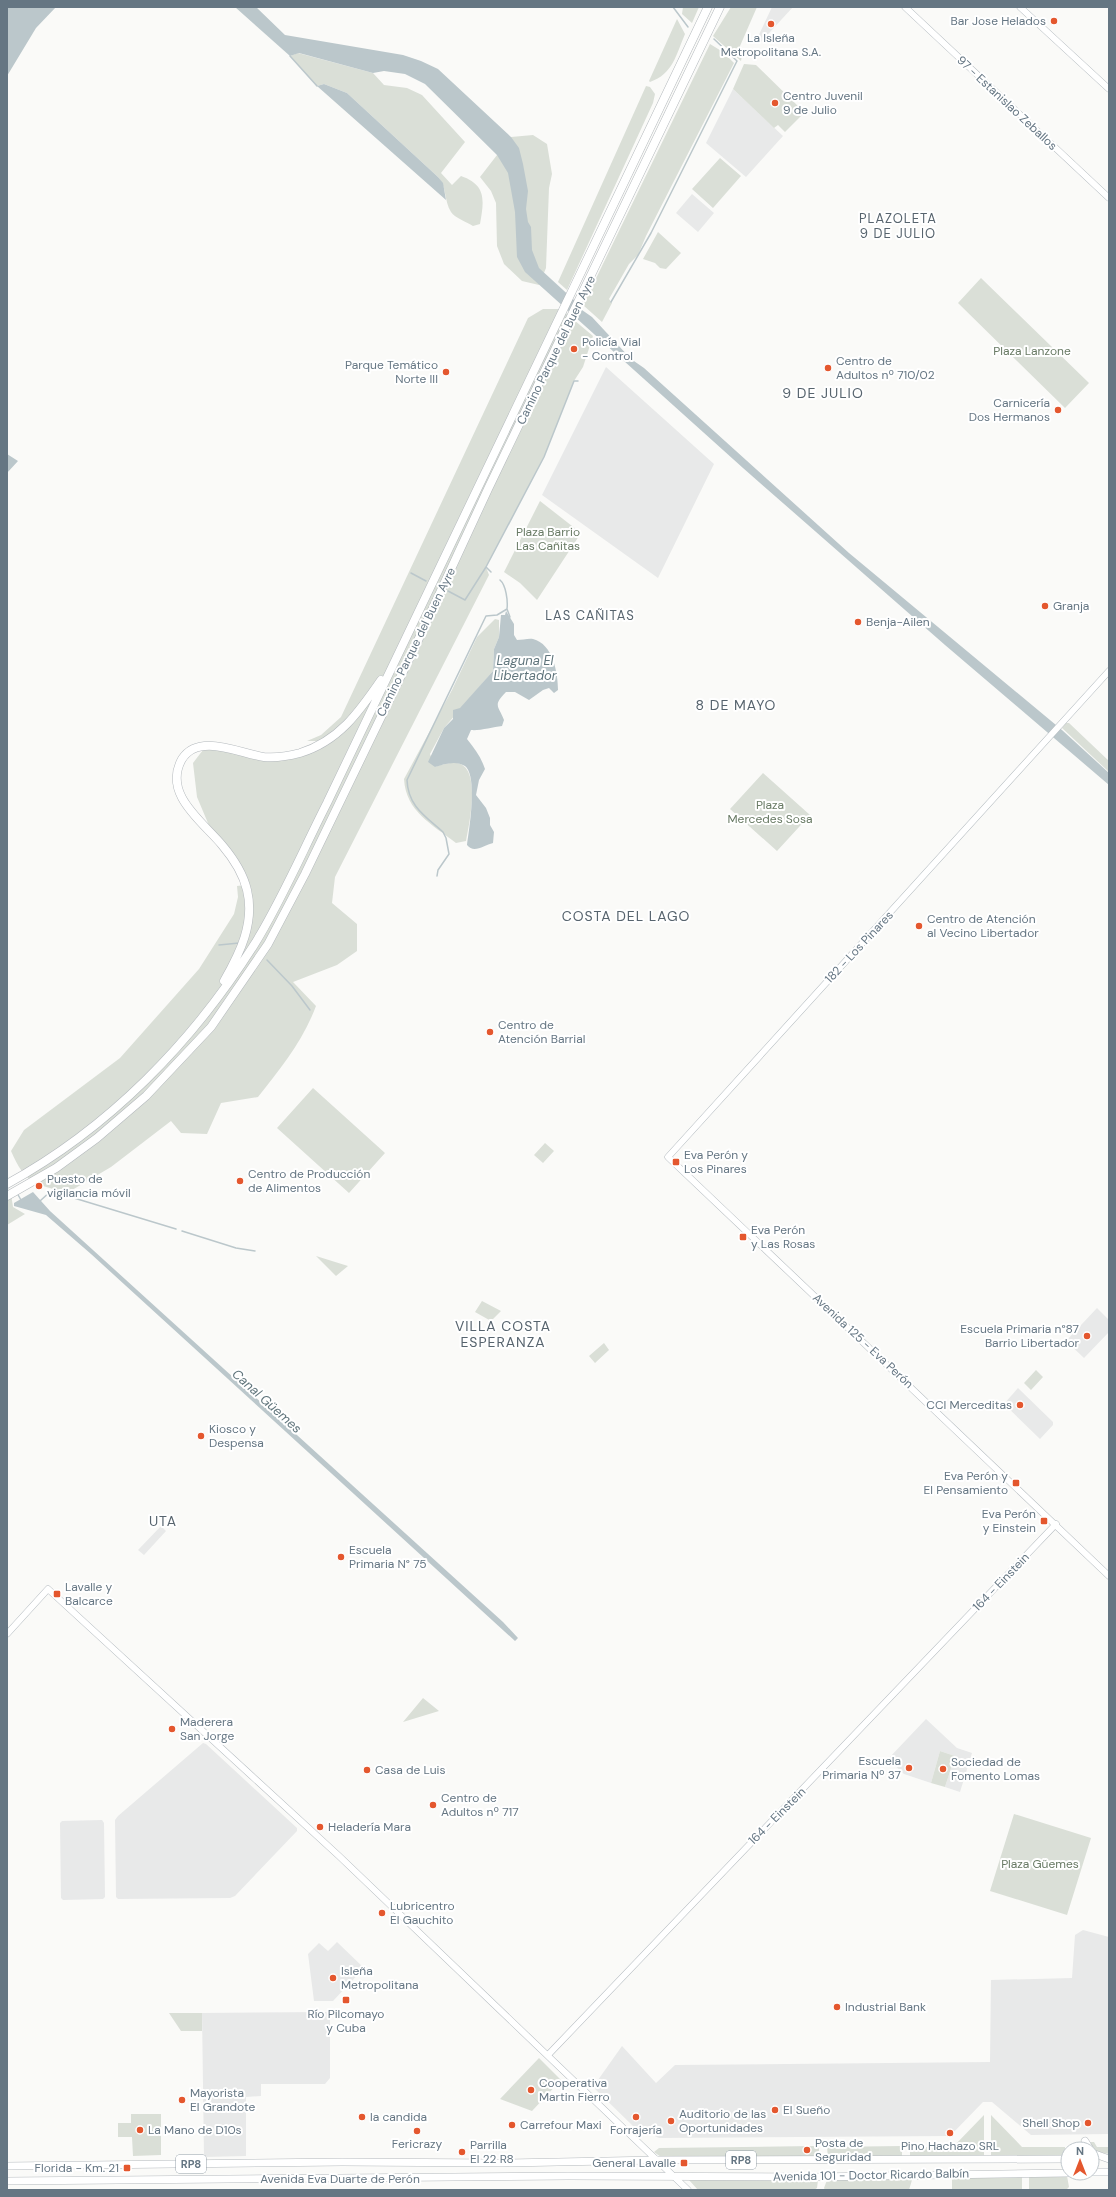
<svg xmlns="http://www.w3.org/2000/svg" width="1116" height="2197" font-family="'DM Sans',sans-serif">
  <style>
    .built { fill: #e8e9e9 }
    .green { fill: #dadfd7 }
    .water { fill: #bbc7cb }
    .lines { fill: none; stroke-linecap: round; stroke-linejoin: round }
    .stream { stroke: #bbc7cb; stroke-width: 1.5 }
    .secondary-casing { stroke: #b3babf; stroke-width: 7 }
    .primary-casing { stroke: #b5babe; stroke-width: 8 }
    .highway-casing { stroke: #b4b9bd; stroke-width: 9 }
    .secondary { stroke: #fff; stroke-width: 6 }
    .primary { stroke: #fff; stroke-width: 7 }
    .highway { stroke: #fff; stroke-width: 8 }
    .poi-dot { fill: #e4572e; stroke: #fff; stroke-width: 1.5 }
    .labels { text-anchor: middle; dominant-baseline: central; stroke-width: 4; stroke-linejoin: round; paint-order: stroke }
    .shield { fill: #fff; stroke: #939fa8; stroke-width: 1 }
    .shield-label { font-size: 11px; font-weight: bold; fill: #657683 }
    .poi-label { font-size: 12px; fill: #657683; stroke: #fff; text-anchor: start }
    .street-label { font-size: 12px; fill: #657683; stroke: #fff }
    .park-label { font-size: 12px; fill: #687a64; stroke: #fff }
    .neighbourhood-label { font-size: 13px; letter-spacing: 1px; fill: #57646e; stroke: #fff }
    .water-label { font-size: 13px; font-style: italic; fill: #60757c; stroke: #fff }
    .quarter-label { font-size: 14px; letter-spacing: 1px; fill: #57646e; stroke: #fff }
  </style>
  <rect width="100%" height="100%" fill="#fafaf8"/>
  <!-- built -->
  <path class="built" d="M772,7H793L760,43L756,41Z
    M733,89L783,136L746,177L706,143Z
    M692,194L714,213L698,232L676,213Z
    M606,367L714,464L658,578L542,495Z
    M1097,1308L1109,1320V1332L1084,1358L1066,1341Z
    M1018,1388L1053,1422V1425L1040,1439L1004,1404Z
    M161,1526L166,1531L144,1555L138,1550Z
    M926,1719L957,1748L972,1753L960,1792L945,1787L955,1756L940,1751L931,1783L904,1774L888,1759Z
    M203,1743L206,1744L297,1828V1831L235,1896L230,1898L118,1899L116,1897L115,1820L118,1816Z
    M102,1820L104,1823L105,1897L103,1899L63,1900L61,1898L60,1823L62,1821Z
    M1083,1930L1109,1937V2134L1031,2135L992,2102H983L950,2136L659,2138L633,2126L593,2087L622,2046L656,2083L675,2065L990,2062L991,1980L1072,1978L1075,1935Z
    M337,1942L364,1968L333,2001H314L308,1954L319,1943L328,1951Z
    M328,2012L330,2014V2078L325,2084H261V2096L246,2097V2156L204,2157L202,2013Z"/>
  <!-- green -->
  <path class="green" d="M683,7H699L692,23L682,14Z
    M731,7H757L740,46L742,55L741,61L713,36Z
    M677,19L685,34C676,55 673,74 650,82L649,81Z
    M710,44L723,52L734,63L646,236L638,255L629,264L609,299L612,303L602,322L583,305Z
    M298,53L373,73L384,85L407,88L422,95L465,142L441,173L452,185L461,176C487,185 484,201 480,224L473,226C467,222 455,218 451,212C444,201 447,187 438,177L347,93L324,84L317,86L290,56Z
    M744,64L756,65L802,110V115L785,132L778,125L774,128L733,89Z
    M646,86L650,87L655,94L653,103L567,290L558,282Z
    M533,135L547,144L552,174L549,188L546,268L539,285L522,281L504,264L497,246L496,203L491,191L480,177L511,137Z
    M720,158L741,176L713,208L692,189Z
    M658,232L681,253L666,269L660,268L655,263L643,259Z
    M981,278L1089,383L1065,408L958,303Z
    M543,309H561L593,336L583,367L574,381L544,457L486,567L489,575L335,877L332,903L357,924V951L337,965L293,982L316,1006C303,1041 281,1068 258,1097L221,1103L207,1134L181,1133L171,1121L111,1167L67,1193C34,1183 26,1185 11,1151L24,1130L120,1058L199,969L234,914L238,897L237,886L245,885L213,835L197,797L193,763L206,746L275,757L326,741H307L321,735L341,717L528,318Z
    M540,501L581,533L537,600L520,583L504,572Z
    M495,619L499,620V637L494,649L493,671L444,728L430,754L435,767C441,765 450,762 457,763C482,767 469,824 466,841L456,843C432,824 406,812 404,779L452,690L477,637Z
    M1066,723H1069L1109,761V772L1062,728Z
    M763,773L810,815L777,851L730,809Z
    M313,1088L385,1153L349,1193L277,1128Z
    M545,1143L554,1151L543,1163L534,1155Z
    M7,1189L11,1194L13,1207L25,1214L7,1225Z
    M316,1256L348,1266L336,1276Z
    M482,1301L501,1311L491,1321L475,1312Z
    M604,1343L609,1350L595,1363L589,1356Z
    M1036,1370L1043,1377L1031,1390L1024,1383Z
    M423,1698L439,1711L403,1722Z
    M940,1751L955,1756L945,1787L931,1783Z
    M1014,1814L1091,1838L1067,1915L990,1891Z
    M169,2013H202V2031H181Z
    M539,2058L561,2080L532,2111L500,2099Z
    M131,2114H161V2155L133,2156L132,2137H118V2123H131Z
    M984,2115V2157H910V2147H953Z
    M991,2115L1022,2147H1065V2157L991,2158Z
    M1091,2142H1094L1097,2147H1109V2154L1094,2151L1089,2145Z
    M814,2146L819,2148V2155L816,2156L661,2157L654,2152L659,2148Z
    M902,2146V2157L828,2158L827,2147Z
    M1067,2176L1069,2187L1066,2190L1029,2189V2177Z
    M911,2177L912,2180L909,2190H825L824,2188L827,2180Z
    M1022,2177V2190H952V2178Z
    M689,2180H818L817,2188L814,2190H698Z"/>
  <!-- water -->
  <path class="water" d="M7,7H56L36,28L7,76Z
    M235,7H256L285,35L403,55L421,61L438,69L511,137L519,148L523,164L528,191L526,209L528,222L531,227L532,250L539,268L574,300L582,310L592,317L631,359L644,368L849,553L1062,730L1109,773V785L945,645L743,468L525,272L517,257L515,212L508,173L497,155L425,84L405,74L384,71L373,73L299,53L290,56Z
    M324,84L347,93L438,177L443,183L446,200L317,86Z
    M7,454L18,461L7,473Z
    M506,611L514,624V635L517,640C522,640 529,638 533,639C553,644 558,673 558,690L554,693L549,688L543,690L529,700L515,692H506C492,706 499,706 504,720L502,726C493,727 479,731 471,730L467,739C475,749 481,757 485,769L479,780L476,795L486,808L490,818V825L494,832L493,843C484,845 474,854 467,845C469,830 478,776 465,766C456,760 444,764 435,767L428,762L444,728L453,719V710L460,708L493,671L494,649L499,637L501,615H505Z
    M33,1192L50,1211L503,1622L518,1638L515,1641L91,1254L46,1215L14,1206V1203Z"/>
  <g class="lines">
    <!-- stream -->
    <path class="stream" d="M673,7L688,27
      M290,56L317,86
      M611,302L651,233L737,61L714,39
      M486,567L491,572
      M411,573L426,581
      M448,591L465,600L486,567L544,457L574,381H578
      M507,609L510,617
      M437,876L438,870L449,854L446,838L443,832C425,816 408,806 407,780L486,616L497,615L507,609C508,601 506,585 500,580
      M219,945L239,943
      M267,960L292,986L310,1010
      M17,1193L21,1200
      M40,1201L51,1191L176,1229
      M182,1231L236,1248L255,1251"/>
    <!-- secondary casing -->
    <g class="secondary-casing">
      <path id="secondary" d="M905,7L1109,198
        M1020,7L1109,89
        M1109,671L668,1157L1109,1576
        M7,1634L48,1589L339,1856L688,2190
        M548,2055L1056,1524"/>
    </g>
    <!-- primary casing -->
    <g class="primary-casing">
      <path id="primary" d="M1085,2141L1090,2149
        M1092,2153L1109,2159
        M7,2166L342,2162L502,2163L657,2160L1068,2159
        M1092,2172H1109
        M7,2181L568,2176L815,2177L1068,2173"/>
    </g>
    <!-- highway casing -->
    <g class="highway-casing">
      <path id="highway" d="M224,981C240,953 255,923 247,890C243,873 233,858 222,845C203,822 162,794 182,759C199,732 241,754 264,757C276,758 289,756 300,753C339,741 359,712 381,680
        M7,1184C109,1128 192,1043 254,945C282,900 303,850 327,803L708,7
        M7,1196L56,1168L97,1138L146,1096L211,1027L268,944L305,874L414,649L488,489L720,7"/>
    </g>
    <!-- secondary -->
    <use href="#secondary" class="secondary"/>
    <!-- primary -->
    <use href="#primary" class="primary"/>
    <!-- highway -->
    <use href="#highway" class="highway"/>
  </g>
  <!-- markers -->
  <g class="poi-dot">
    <circle cx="1054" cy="21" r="4"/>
    <circle cx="771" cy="24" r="4"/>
    <circle cx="775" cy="103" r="4"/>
    <circle cx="574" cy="349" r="4"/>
    <circle cx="828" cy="368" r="4"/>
    <circle cx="446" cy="372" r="4"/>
    <circle cx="1058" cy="410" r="4"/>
    <circle cx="1045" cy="606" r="4"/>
    <circle cx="858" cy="622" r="4"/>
    <circle cx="919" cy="926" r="4"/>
    <circle cx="490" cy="1032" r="4"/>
    <rect x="672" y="1158" width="8" height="8" rx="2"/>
    <circle cx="240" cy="1181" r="4"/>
    <circle cx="39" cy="1186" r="4"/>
    <rect x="739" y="1233" width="8" height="8" rx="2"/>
    <circle cx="1087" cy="1336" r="4"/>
    <circle cx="1020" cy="1405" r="4"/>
    <circle cx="201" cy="1436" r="4"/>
    <rect x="1012" y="1479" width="8" height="8" rx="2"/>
    <rect x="1040" y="1517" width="8" height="8" rx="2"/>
    <circle cx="341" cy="1557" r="4"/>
    <rect x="53" y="1590" width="8" height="8" rx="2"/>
    <circle cx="172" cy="1729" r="4"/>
    <circle cx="909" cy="1768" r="4"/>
    <circle cx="943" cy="1769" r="4"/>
    <circle cx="367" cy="1770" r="4"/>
    <circle cx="433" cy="1805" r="4"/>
    <circle cx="320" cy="1827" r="4"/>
    <circle cx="382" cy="1913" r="4"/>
    <circle cx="333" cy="1978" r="4"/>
    <rect x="342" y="1996" width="8" height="8" rx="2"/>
    <circle cx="837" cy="2007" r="4"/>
    <circle cx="531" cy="2090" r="4"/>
    <circle cx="182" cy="2100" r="4"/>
    <circle cx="775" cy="2110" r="4"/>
    <circle cx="362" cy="2117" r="4"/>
    <circle cx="636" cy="2117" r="4"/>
    <circle cx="671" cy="2121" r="4"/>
    <circle cx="1088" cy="2123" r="4"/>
    <circle cx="512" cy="2125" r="4"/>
    <circle cx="140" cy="2130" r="4"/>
    <circle cx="417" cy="2131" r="4"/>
    <circle cx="950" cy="2133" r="4"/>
    <circle cx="807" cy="2150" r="4"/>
    <circle cx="462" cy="2152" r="4"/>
    <rect x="680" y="2159" width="8" height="8" rx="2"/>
    <rect x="123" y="2164" width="8" height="8" rx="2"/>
  </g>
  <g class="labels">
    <!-- shield labels -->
    <g class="shield">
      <rect x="726" y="2151" width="30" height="18" rx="3"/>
      <rect x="176" y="2155" width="30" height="18" rx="3"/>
    </g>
    <g class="shield-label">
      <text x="741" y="2160">RP8</text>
      <text x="191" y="2164">RP8</text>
    </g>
    <!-- poi labels -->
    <g class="poi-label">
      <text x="1046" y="21" text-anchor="end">Bar Jose Helados</text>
      <text x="771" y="38" text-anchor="middle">La Isleña<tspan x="771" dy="14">Metropolitana S.A.</tspan></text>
      <text x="783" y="96">Centro Juvenil<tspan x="783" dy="14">9 de Julio</tspan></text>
      <text x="582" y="342">Policía Vial<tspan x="582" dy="14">- Control</tspan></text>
      <text x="836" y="361">Centro de<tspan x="836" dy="14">Adultos nº 710/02</tspan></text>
      <text x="438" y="365" text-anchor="end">Parque Temático<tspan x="438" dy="14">Norte III</tspan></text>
      <text x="1050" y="403" text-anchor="end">Carnicería<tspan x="1050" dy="14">Dos Hermanos</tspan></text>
      <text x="1053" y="606">Granja</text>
      <text x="866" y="622">Benja-Ailen</text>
      <text x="927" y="919">Centro de Atención<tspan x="927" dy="14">al Vecino Libertador</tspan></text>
      <text x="498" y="1025">Centro de<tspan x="498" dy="14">Atención Barrial</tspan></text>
      <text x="684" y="1155">Eva Perón y<tspan x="684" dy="14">Los Pinares</tspan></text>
      <text x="248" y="1174">Centro de Producción<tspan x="248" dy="14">de Alimentos</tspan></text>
      <text x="47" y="1179">Puesto de<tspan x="47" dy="14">vigilancia móvil</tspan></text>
      <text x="751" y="1230">Eva Perón<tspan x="751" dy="14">y Las Rosas</tspan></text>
      <text x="1079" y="1329" text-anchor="end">Escuela Primaria n°87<tspan x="1079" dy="14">Barrio Libertador</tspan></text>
      <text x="1012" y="1405" text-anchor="end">CCI Merceditas</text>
      <text x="209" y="1429">Kiosco y<tspan x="209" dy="14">Despensa</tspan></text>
      <text x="1008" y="1476" text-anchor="end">Eva Perón y<tspan x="1008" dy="14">El Pensamiento</tspan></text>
      <text x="1036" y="1514" text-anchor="end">Eva Perón<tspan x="1036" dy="14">y Einstein</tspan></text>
      <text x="349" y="1550">Escuela<tspan x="349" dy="14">Primaria N° 75</tspan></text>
      <text x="65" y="1587">Lavalle y<tspan x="65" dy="14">Balcarce</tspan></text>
      <text x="180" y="1722">Maderera<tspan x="180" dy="14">San Jorge</tspan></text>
      <text x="901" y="1761" text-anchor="end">Escuela<tspan x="901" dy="14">Primaria Nº 37</tspan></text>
      <text x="951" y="1762">Sociedad de<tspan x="951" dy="14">Fomento Lomas</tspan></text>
      <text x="375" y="1770">Casa de Luis</text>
      <text x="441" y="1798">Centro de<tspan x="441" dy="14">Adultos nº 717</tspan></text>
      <text x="328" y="1827">Heladería Mara</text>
      <text x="390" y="1906">Lubricentro<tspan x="390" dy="14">El Gauchito</tspan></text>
      <text x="341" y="1971">Isleña<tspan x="341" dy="14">Metropolitana</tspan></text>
      <text x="845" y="2007">Industrial Bank</text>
      <text x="346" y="2014" text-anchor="middle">Río Pilcomayo<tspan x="346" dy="14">y Cuba</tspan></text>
      <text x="539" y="2083">Cooperativa<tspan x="539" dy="14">Martin Fierro</tspan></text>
      <text x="190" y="2093">Mayorista<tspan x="190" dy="14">El Grandote</tspan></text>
      <text x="783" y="2110">El Sueño</text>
      <text x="679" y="2114">Auditorio de las<tspan x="679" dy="14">Oportunidades</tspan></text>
      <text x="370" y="2117">la candida</text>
      <text x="1080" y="2123" text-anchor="end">Shell Shop</text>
      <text x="520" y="2125">Carrefour Maxi</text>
      <text x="148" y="2130">La Mano de D10s</text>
      <text x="636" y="2130" text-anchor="middle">Forrajería</text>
      <text x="815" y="2143">Posta de<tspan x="815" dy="14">Seguridad</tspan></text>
      <text x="417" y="2144" text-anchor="middle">Fericrazy</text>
      <text x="470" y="2145">Parrilla<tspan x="470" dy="14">El 22 R8</tspan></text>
      <text x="950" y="2146" text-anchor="middle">Pino Hachazo SRL</text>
      <text x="676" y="2163" text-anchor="end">General Lavalle</text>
      <text x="119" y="2168" text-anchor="end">Florida - Km. 21</text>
    </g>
    <!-- street labels -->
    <g class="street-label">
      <text transform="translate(1007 103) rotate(43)">97 - Estanislao Zeballos</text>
      <text transform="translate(556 350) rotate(-64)">Camino Parque del Buen Ayre</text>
      <text transform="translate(416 642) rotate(-64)">Camino Parque del Buen Ayre</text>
      <text transform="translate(859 947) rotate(-47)">182 - Los Pinares</text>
      <text transform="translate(863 1341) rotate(43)">Avenida 125 - Eva Perón</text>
      <text transform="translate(1001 1582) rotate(-46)">164 - Einstein</text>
      <text transform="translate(777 1816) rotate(-45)">164 - Einstein</text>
      <text transform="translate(871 2175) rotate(-1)">Avenida 101 - Doctor Ricardo Balbín</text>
      <text x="340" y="2179">Avenida Eva Duarte de Perón</text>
    </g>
    <!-- park labels -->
    <g class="park-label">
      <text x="1032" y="351">Plaza Lanzone</text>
      <text x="548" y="532">Plaza Barrio<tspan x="548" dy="14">Las Cañitas</tspan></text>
      <text x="770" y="805">Plaza<tspan x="770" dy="14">Mercedes Sosa</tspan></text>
      <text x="1040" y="1864">Plaza Güemes</text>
    </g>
    <!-- neighbourhood labels -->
    <g class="neighbourhood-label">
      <text x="898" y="218">PLAZOLETA<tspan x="898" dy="15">9 DE JULIO</tspan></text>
      <text x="590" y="615">LAS CAÑITAS</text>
    </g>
    <!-- water labels -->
    <g class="water-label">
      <text x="525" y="660">Laguna El<tspan x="525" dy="15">Libertador</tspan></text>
      <text transform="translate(267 1401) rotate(42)">Canal Güemes</text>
    </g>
    <!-- quarter labels -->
    <g class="quarter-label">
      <text x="823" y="393">9 DE JULIO</text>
      <text x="736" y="705">8 DE MAYO</text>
      <text x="626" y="916">COSTA DEL LAGO</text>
      <text x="503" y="1326">VILLA COSTA<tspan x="503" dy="16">ESPERANZA</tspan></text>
      <text x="163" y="1521">UTA</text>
    </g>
  </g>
  <!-- border -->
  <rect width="1116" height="2197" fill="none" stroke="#657683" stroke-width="16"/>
  <!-- north arrow -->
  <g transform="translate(1080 2161)"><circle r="19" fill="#ffffff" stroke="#c1c8cd"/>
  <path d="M0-3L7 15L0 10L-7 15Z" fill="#e4572e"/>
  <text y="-6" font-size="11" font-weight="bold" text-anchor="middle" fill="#657683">N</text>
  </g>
</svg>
